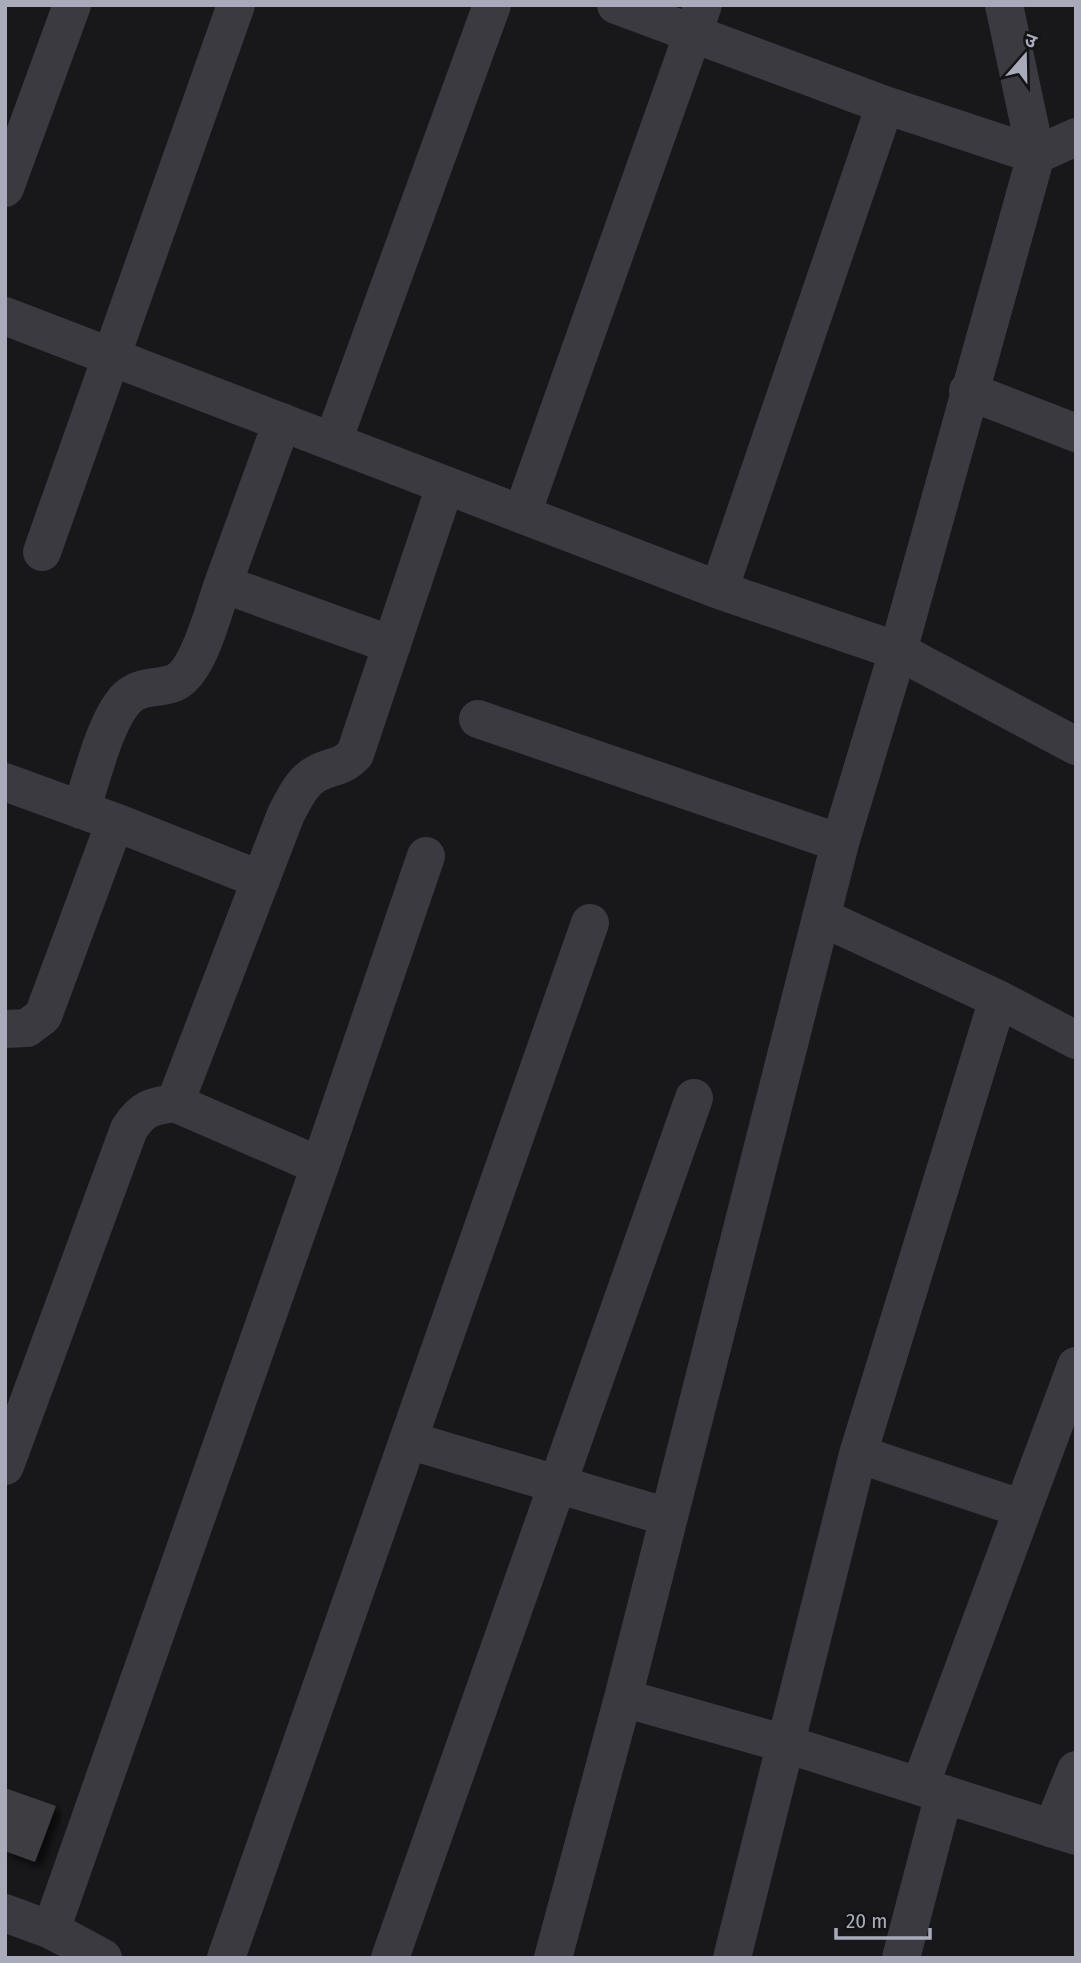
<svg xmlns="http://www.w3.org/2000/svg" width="1081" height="1963" font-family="'Fira Sans Condensed','Noto Sans Devanagari',sans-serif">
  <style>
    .building { fill: #3d3d42; filter: url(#shadow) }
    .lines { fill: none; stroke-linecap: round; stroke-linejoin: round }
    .minor { stroke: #3b3a41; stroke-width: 38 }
  </style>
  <defs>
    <filter id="shadow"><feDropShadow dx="6" dy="6" stdDeviation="3.5" flood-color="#0009"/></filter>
  </defs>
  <rect width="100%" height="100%" fill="#18181a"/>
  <!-- building -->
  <path class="building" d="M5,1788L56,1806L35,1862L5,1851Z"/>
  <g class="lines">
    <!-- minor -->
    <path class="minor" d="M616,5L885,105L1036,155L1076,137
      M5,188L72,5
      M5,316L719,590L898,651L1076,746
      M968,391L1076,433
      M282,422L223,584L392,645
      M333,441L492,5
      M522,514L703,5
      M42,552L236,5
      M719,590L885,105
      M478,719L840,843
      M5,782L115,822L261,880
      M81,810C92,779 104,724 125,700C139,684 156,690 174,683C199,673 214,608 223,584
      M998,999L1076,1040
      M5,1029L27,1028L43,1016L115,822
      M320,1166L175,1103L286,814C294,800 301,782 316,774C331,765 341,769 355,754L445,486
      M408,1440L668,1517
      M858,1454L1023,1509
      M5,1466L129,1129C143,1108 150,1107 175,1103
      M623,1698L786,1744L1076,1836
      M920,1786L1076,1366
      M1052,1829L1076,1770
      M5,1913L51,1930L103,1958
      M51,1930L320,1166L426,856
      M226,1958L590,923
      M390,1958L694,1098
      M553,1958L623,1698L840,843L898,651L1036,155L1004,5
      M732,1958L858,1454L998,999L821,917
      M901,1958L944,1794"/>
  </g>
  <!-- border -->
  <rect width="1081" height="1963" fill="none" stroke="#a9abba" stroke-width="14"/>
  <!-- north arrow -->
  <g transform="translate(1025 56) rotate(20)" stroke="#131315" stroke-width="5" paint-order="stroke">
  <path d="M0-5L12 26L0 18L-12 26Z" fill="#a9abba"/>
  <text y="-10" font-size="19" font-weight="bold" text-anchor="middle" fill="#a9abba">उ</text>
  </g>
  <!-- scale -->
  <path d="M836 1928v10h94v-10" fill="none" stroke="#a9abba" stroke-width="3.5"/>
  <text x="846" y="1928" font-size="21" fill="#a9abba" stroke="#131315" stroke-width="5" paint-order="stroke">20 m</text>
</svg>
